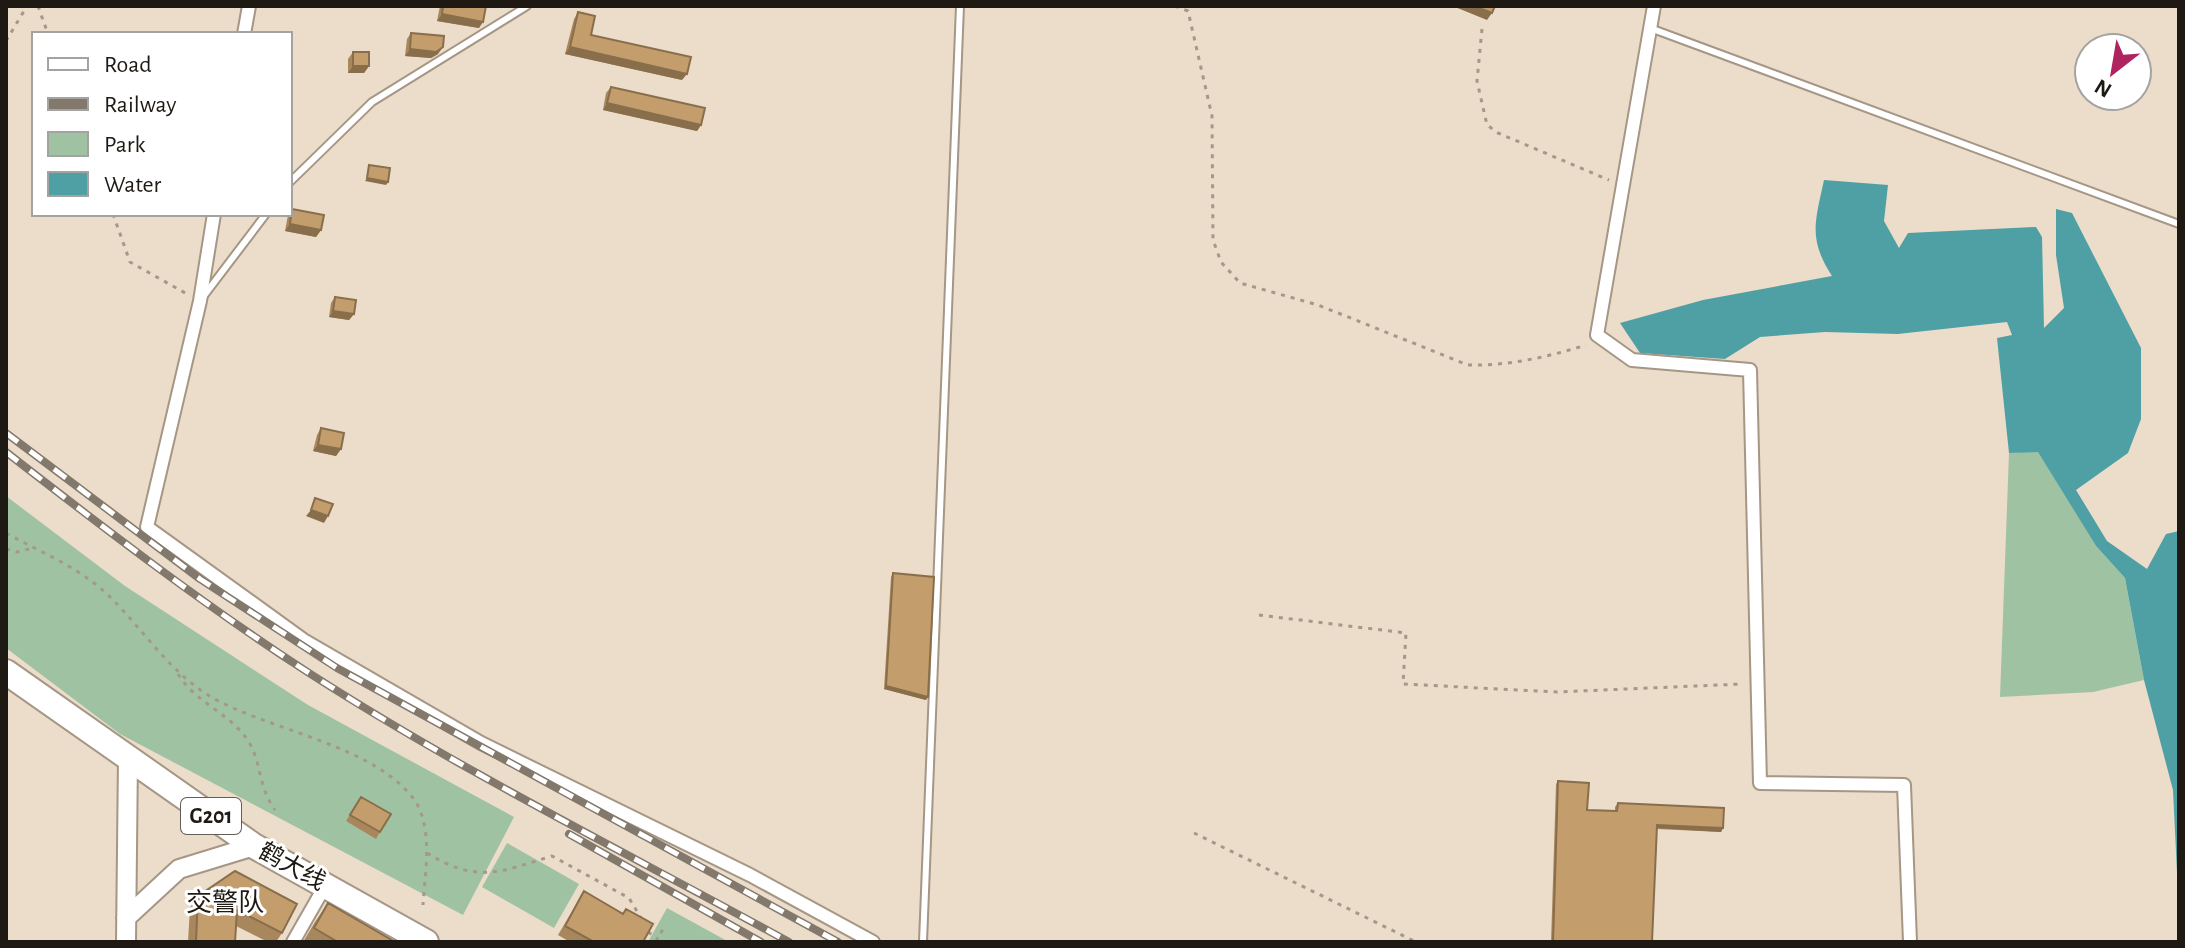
<svg xmlns="http://www.w3.org/2000/svg" width="2185" height="948" font-family="'Alegreya Sans','Noto Sans SC',sans-serif">
  <style>
    .green { fill: #9fc3a2 }
    .water { fill: #4ea0a5 }
    .lines { fill: none; stroke-linecap: round; stroke-linejoin: round }
    .lane-casing { stroke: #a59685; stroke-width: 10 }
    .street-casing { stroke: #a59685; stroke-width: 16 }
    .secondary-casing { stroke: #a59685; stroke-width: 22 }
    .highway-casing { stroke: #a59685; stroke-width: 28 }
    .path { stroke: #a4988a; stroke-width: 3; stroke-dasharray: 4 6; stroke-linecap: butt }
    .lane { stroke: #fff; stroke-width: 6 }
    .street { stroke: #fff; stroke-width: 12 }
    .secondary { stroke: #fff; stroke-width: 18 }
    .highway { stroke: #fff; stroke-width: 24 }
    .rail-casing { stroke: #82786b; stroke-width: 8 }
    .rail { stroke: #fff; stroke-width: 5; stroke-dasharray: 15; stroke-linecap: butt }
    .wall { fill: #a9875d }
    .shaded-wall { fill: #896e4c }
    .building { fill: #c49d6c; stroke: #896e4c; stroke-width: 2 }
    .labels { text-anchor: middle; dominant-baseline: central; stroke-width: 6; stroke-linejoin: round; paint-order: stroke }
    .shield { fill: #fff; stroke: #625e59; stroke-width: 2 }
    .shield-label { font-size: 22px; font-weight: bold; fill: #1e1912 }
    .street-label { font-size: 24px; fill: #1e1912; stroke: #fff }
    .neighbourhood-label { font-size: 26px; fill: #1e1912; stroke: #fff }
  </style>
  <rect width="100%" height="100%" fill="#ecdcca"/>
  <!-- green -->
  <path class="green" d="M2038,451L2096,546L2125,578L2144,680L2093,692L2000,697L2009,453Z
    M6,496L125,586L308,705L514,817L463,915L120,734L6,648Z
    M507,843L579,884L554,928L482,887Z
    M667,908L729,942H648Z"/>
  <!-- water -->
  <path class="water" d="M1824,180L1888,185L1884,221L1899,248L1908,233L2036,227L2042,237L2044,328L2064,308L2056,255V209L2072,213L2141,348V419L2128,453L2076,490L2107,541L2147,569L2166,534L2179,531V914L2173,790L2144,680L2125,578L2096,546L2038,452L2009,453L1997,338L2012,335L2007,322L1898,334L1825,332L1760,337L1725,359L1640,353L1620,323L1703,300L1832,276C1808,239 1815,222 1824,180Z"/>
  <g class="lines">
    <!-- lane casing -->
    <g class="lane-casing">
      <path id="lane" d="M1650,28L2179,224
        M290,182L372,102L527,6
        M203,297L266,214
        M923,942L960,6"/>
    </g>
    <!-- street casing -->
    <g class="street-casing">
      <path id="street" d="M1654,6L1597,335L1632,360L1750,370L1760,783L1904,785L1910,942
        M244,34L249,6
        M214,214L200,301L147,527L305,641L481,743L750,875L873,942
        M293,942L325,886"/>
    </g>
    <!-- secondary casing -->
    <g class="secondary-casing">
      <path id="secondary" d="M126,918L179,869L254,846
        M126,942L128,757"/>
    </g>
    <!-- highway casing -->
    <g class="highway-casing">
      <path id="highway" d="M6,672L254,846L426,942"/>
    </g>
    <!-- path -->
    <path class="path" d="M38,6L48,34
      M1175,6L1188,11L1212,116L1213,240L1221,262L1240,283L1318,305L1468,365C1508,366 1548,357 1586,345
      M1482,29L1477,81L1487,125L1498,133L1609,180
      M6,41L27,6
      M113,214L130,262L187,294
      M6,533C42,553 79,567 109,596C142,628 168,670 208,695C265,730 370,743 413,798C434,826 425,873 423,905
      M6,549L17,552L33,548
      M1259,615L1406,633L1403,684L1557,692L1742,684
      M178,674C196,704 233,714 250,744C262,766 258,786 275,810
      M1194,833L1416,942
      M427,853C477,884 500,872 552,856L629,898L641,918
      M648,932L658,939
      M656,942L663,929"/>
    <!-- lane -->
    <use href="#lane" class="lane"/>
    <!-- street -->
    <use href="#street" class="street"/>
    <!-- secondary -->
    <use href="#secondary" class="secondary"/>
    <!-- highway -->
    <use href="#highway" class="highway"/>
    <!-- rail casing -->
    <g class="rail-casing">
      <path id="rail" d="M6,433L200,579L337,668L838,942
        M6,452C105,529 204,605 309,673C463,772 629,854 789,942
        M569,834L761,942"/>
    </g>
    <!-- rail -->
    <use href="#rail" class="rail"/>
  </g>
  <!-- wall -->
  <path class="wall" d="M440,6H486L479,28L437,21Z
    M578,12L591,35L682,80L565,54L574,19Z
    M411,33L438,54L431,58L405,56L407,39Z
    M353,52L369,66L364,73H348V59Z
    M611,87L701,125L697,131L603,110L606,93Z
    M292,209L321,230L316,237L285,231L288,215L290,214Z
    M335,297L354,314L349,320L329,317L331,303Z
    M321,428L341,449L336,456L313,451L317,435Z
    M893,573L926,700L884,689L891,577Z
    M1558,781L1587,810L1615,811V807L1618,803L1723,828L1721,832L1657,829L1652,942H1551L1556,784Z
    M361,797L380,832L376,839L346,821Z
    M235,871L282,933L276,942H268L236,926L235,942H188L190,908L198,896Z
    M584,891L623,913L643,942H570L558,935Z
    M328,903L395,942H303L315,922Z"/>
  <!-- shaded-wall -->
  <path class="shaded-wall" d="M1455,6H1474L1492,13L1487,20L1455,7Z
    M442,14L483,22L479,28L437,21Z
    M443,47L438,54L431,58L405,56L410,49Z
    M570,47L687,74L682,80L565,54Z
    M353,66H369L364,73H348Z
    M607,103L701,125L697,131L603,110Z
    M367,178L388,182L386,185L365,181Z
    M290,224L321,230L316,237L285,231Z
    M333,311L354,314L349,320L329,317Z
    M318,445L341,449L336,456L313,451Z
    M311,510L328,516L324,523L306,516Z
    M886,686L928,697L926,700L884,689Z
    M1657,825L1723,828L1721,832L1654,828Z"/>
  <!-- building -->
  <path class="building" d="M443,6H486L483,22L442,14Z
    M1474,6H1495L1492,13Z
    M578,12L595,16L591,35L691,57L687,74L570,47Z
    M411,33L444,36L443,47L436,52L410,49Z
    M353,52H369V66H353Z
    M611,87L705,108L701,125L607,103Z
    M369,165L390,168L388,182L367,178Z
    M292,209L324,215L321,230L290,224Z
    M335,297L356,300L354,314L333,311Z
    M321,428L344,433L341,449L318,445Z
    M315,498L333,504L328,516L311,510Z
    M893,573L934,577L928,697L886,686Z
    M1558,781L1589,783L1587,810L1617,811L1618,803L1724,808L1723,828L1657,825L1652,942H1553Z
    M361,797L391,814L380,832L350,815Z
    M235,871L297,904L282,933L237,910L235,942H196L198,896Z
    M584,891L623,914L626,909L653,924L643,942H594L565,926Z
    M328,903L395,942H338L314,928Z"/>
  <g class="labels">
    <!-- shield labels -->
    <rect class="shield" x="181" y="798" width="60" height="36" rx="6"/>
    <g class="shield-label">
      <text x="211" y="816">G201</text>
    </g>
    <!-- street labels -->
    <g class="street-label">
      <text transform="translate(292 867) rotate(29)">鹤大线</text>
    </g>
    <!-- neighbourhood labels -->
    <g class="neighbourhood-label">
      <text x="225" y="903">交警队</text>
    </g>
  </g>
  <!-- border -->
  <rect width="2185" height="948" fill="none" stroke="#1e1912" stroke-width="16"/>
  <!-- legend -->
  <rect x="32" y="32" width="260" height="184" fill="#ffffff" stroke="#a5a3a0" stroke-width="2"/>
  <rect x="48" y="58" width="40" height="12" fill="#ffffff" stroke="#a5a3a0" stroke-width="2"/>
  <text x="104" y="72" font-size="24" fill="#1e1912">Road</text>
  <rect x="48" y="98" width="40" height="12" fill="#82786b" stroke="#a5a3a0" stroke-width="2"/>
  <text x="104" y="112" font-size="24" fill="#1e1912">Railway</text>
  <rect x="48" y="132" width="40" height="24" fill="#9fc3a2" stroke="#a5a3a0" stroke-width="2"/>
  <text x="104" y="152" font-size="24" fill="#1e1912">Park</text>
  <rect x="48" y="172" width="40" height="24" fill="#4ea0a5" stroke="#a5a3a0" stroke-width="2"/>
  <text x="104" y="192" font-size="24" fill="#1e1912">Water</text>
  <!-- north arrow -->
  <g transform="translate(2113 72) rotate(211)"><circle r="38" fill="#ffffff" stroke="#a5a3a0" stroke-width="2"/>
  <path d="M0-6L14 30L0 20L-14 30Z" fill="#af235e"/>
  <text y="-12" font-size="22" font-weight="bold" text-anchor="middle" fill="#1e1912">N</text>
  </g>
</svg>
